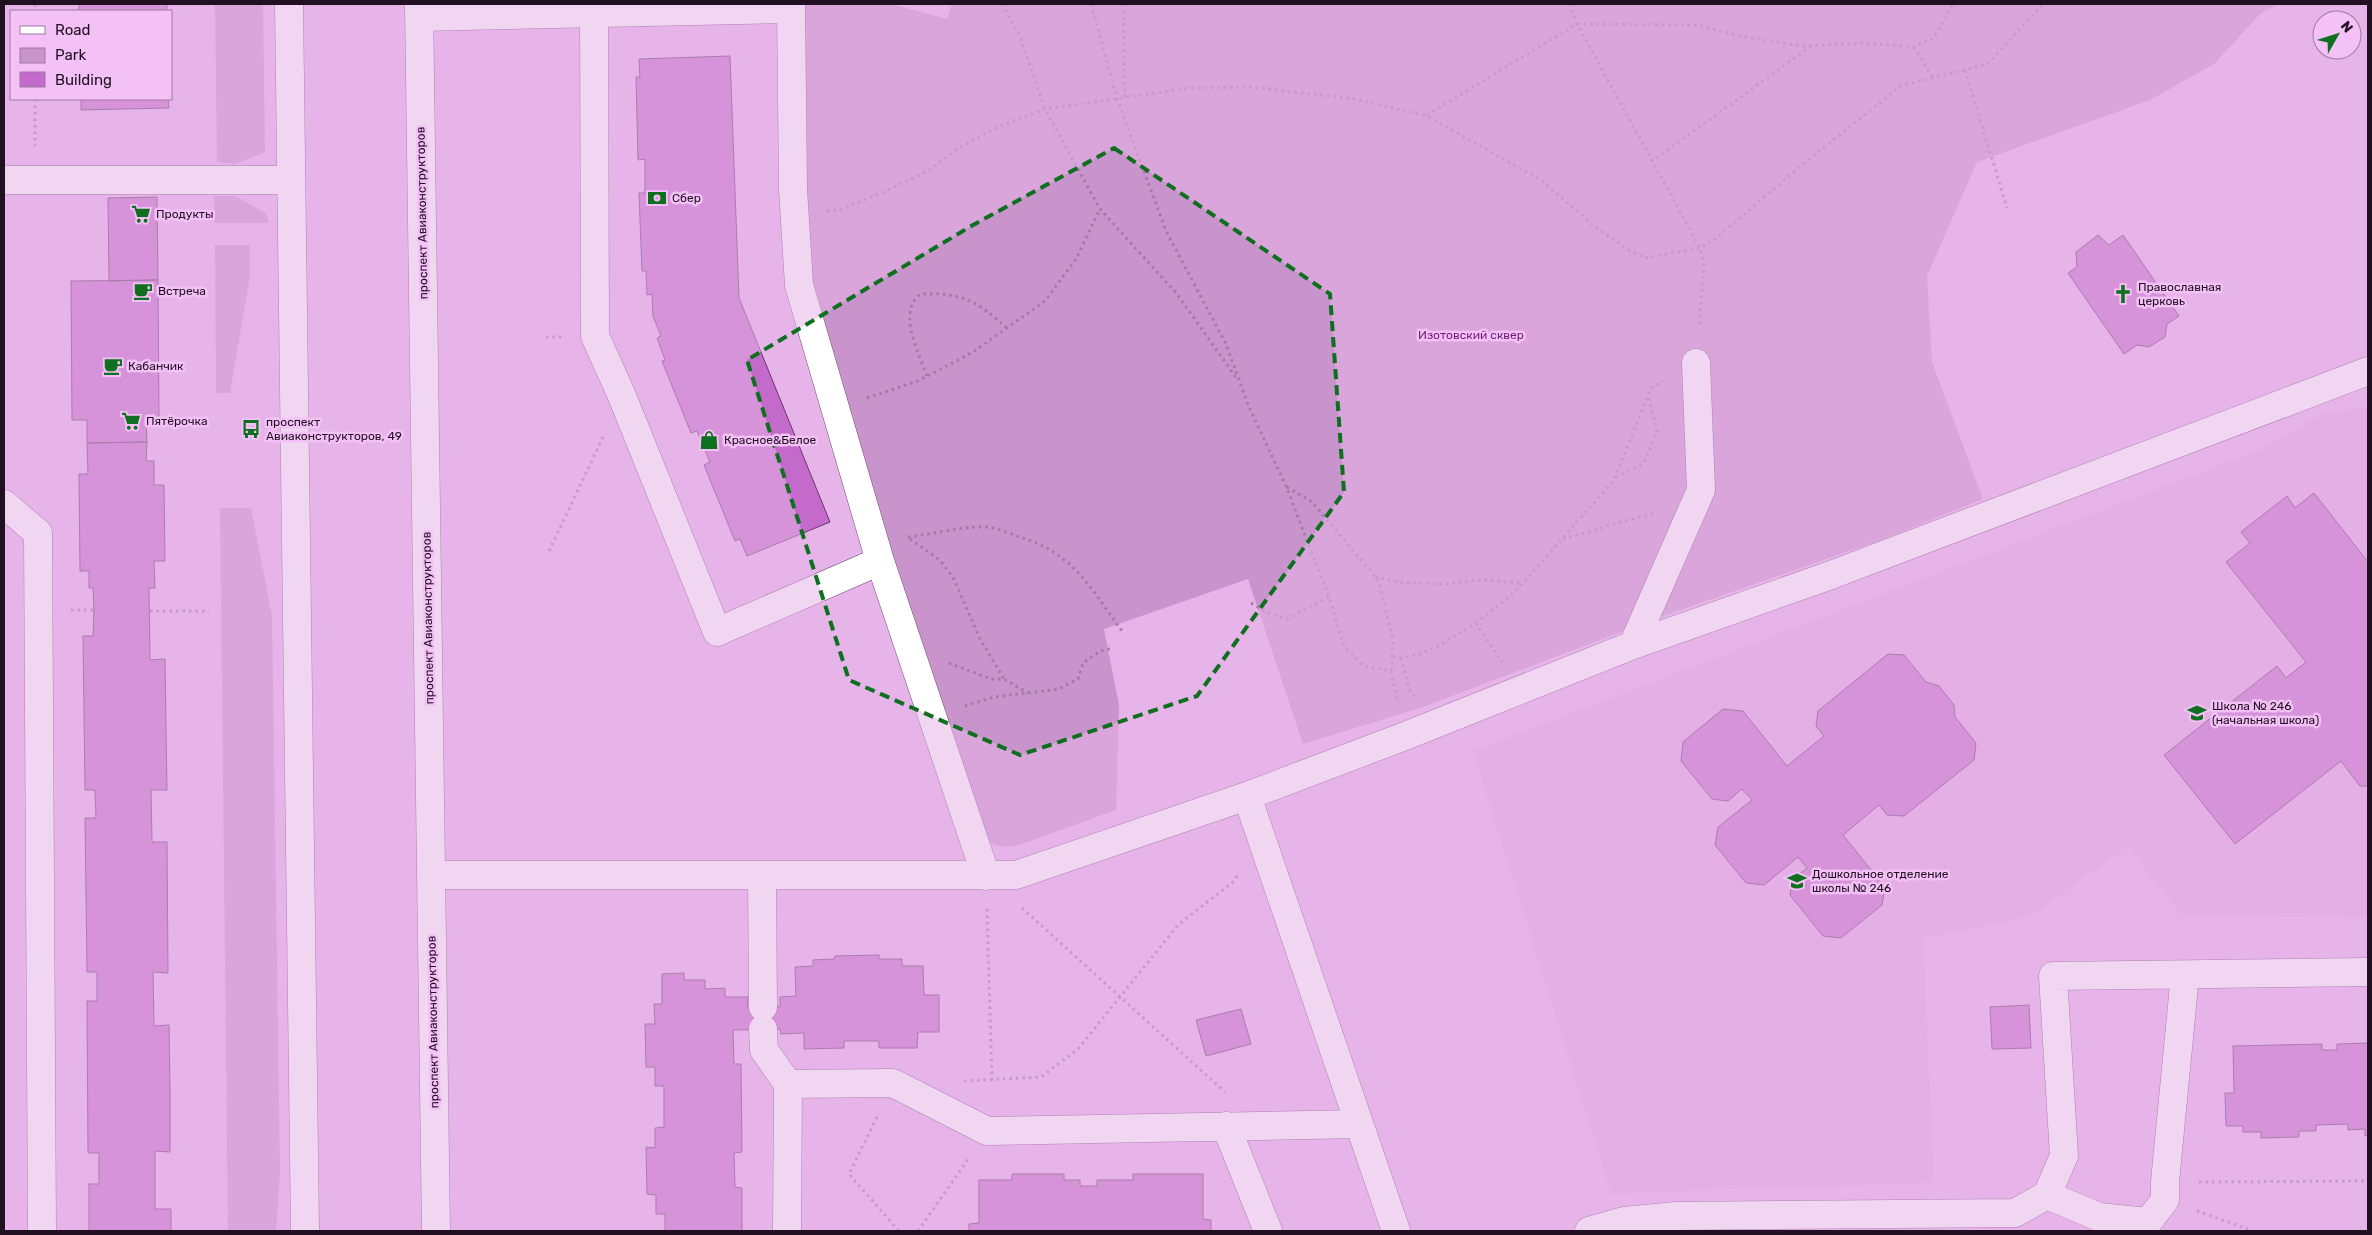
<svg xmlns="http://www.w3.org/2000/svg" width="2372" height="1235" font-family="Rubik,sans-serif">
  <style>
    .built { fill: #dfa8e1 }
    .green { fill: #c993cc }
    .building { fill: #c46aca; stroke: #643a67 }
    .lines { fill: none; stroke-linecap: round; stroke-linejoin: round }
    .minor-casing { stroke: #6f4471; stroke-width: 29 }
    .path { stroke: #a37ca5; stroke-width: 3; stroke-dasharray: 2.5 4; stroke-linecap: butt }
    .minor { stroke: #fff; stroke-width: 28 }
    .marked { fill: none; stroke: #0e701f; stroke-width: 4; stroke-dasharray: 10 6; stroke-linejoin: round }
    .labels { text-anchor: middle; dominant-baseline: central; stroke-width: 5; stroke-linejoin: round; paint-order: stroke }
    .poi-label { font-size: 12px; fill: #210f22; stroke: #f3c1f5; text-anchor: start }
    .street-label { font-size: 12px; fill: #210f22; stroke: #f3c1f5 }
    .park-label { font-size: 12px; fill: #6e1c74; stroke: #f3c1f5 }
  </style>
  <rect width="100%" height="100%" fill="#e6b4e8"/>
  <!-- built -->
  <path class="built" d="M2368,407V918L2181,915L2128,846L2031,916L1923,939L1934,1182L1611,1193L1473,751L2265,448L2324,413Z"/>
  <!-- green -->
  <path class="green" d="M215,4H263L265,152L235,164L217,162Z
    M793,4H891L947,19L952,4H2278L2261,13L2214,64L2150,100L1977,162L1927,276L1932,362L1983,499L1881,540L1666,615L1420,708L1303,744L1248,579L1104,629L1119,705L1116,810L1019,845L1003,847L973,837L799,285Z
    M214,196H235L267,214L268,223H214Z
    M215,245H250V276L230,393H216Z
    M220,508H251L272,616L280,1172L276,1231H228Z"/>
  <!-- building -->
  <path class="building" d="M79,4H167V11H79Z
    M730,56L739,298L830,522L747,556L740,539L735,541L704,465L710,462L697,431L691,433L662,361L665,360L657,338L661,336L653,316L652,294L647,295L646,271H642L639,193H645V159L638,160L636,77H640L639,59Z
    M81,99H168L169,108L81,110Z
    M157,197L158,280L109,281L108,198Z
    M2098,235L2109,245L2123,235L2179,316L2167,324L2165,337L2149,347L2137,345L2124,354L2068,273L2077,267L2076,252Z
    M158,280L159,419L146,420L147,442L87,443V420H72L71,281Z
    M147,442L146,461H154V485H164L165,561H154L155,588H149L150,660L165,659L167,790H151L152,842H167L168,973L153,972L154,1026L169,1025L170,1089V1152L155,1151V1209H171V1231H89V1184H99V1153H88L87,1001H97V972H87L85,818H96L95,790H85L83,636H93L94,610L93,588H89V571H80L79,474H88L87,443Z
    M2314,493L2368,562V786H2360L2341,761L2235,844L2164,755L2277,666L2286,678L2306,662L2226,562L2250,543L2241,532L2269,510L2287,496L2295,508Z
    M1888,654L1904,655L1926,682L1939,686L1954,705L1955,717L1976,743L1974,760L1904,816L1887,815L1879,805L1843,835L1885,887L1882,905L1841,938L1823,936L1790,895L1793,879L1807,868L1798,857L1764,885L1746,883L1715,845L1718,827L1752,800L1742,789L1728,801L1712,799L1681,761L1683,742L1723,709L1743,711L1787,766L1824,736L1816,726L1818,711Z
    M879,955V959H902V966H923L924,995H939V1032H918L917,1048H879V1041H844V1048L804,1049V1033L781,1034L780,1029L733,1030L734,1064H741L742,1152L734,1153L735,1187L742,1188V1231H665V1214H656V1195L647,1194L646,1147L655,1148V1128L664,1127V1086H655V1067H646L645,1024H655L654,1004H662V974L684,973V980H705V989L725,988V997H748L747,1007H780V997L796,996L795,967L813,966V960L834,959L835,956Z
    M2029,1005L2031,1048L1992,1049L1990,1007Z
    M1241,1009L1251,1044L1206,1056L1196,1020Z
    M2368,1043V1135L2365,1136V1129L2348,1130V1124L2316,1125V1131H2299V1137L2261,1138V1132H2243V1126H2226L2225,1093H2234L2233,1046L2322,1044V1050H2337V1044Z
    M1012,1174H1064V1180H1080V1186H1097V1180H1133V1174H1203V1219L1211,1220V1231H969V1224L979,1223V1180H1012Z"/>
  <g class="lines">
    <!-- minor casing -->
    <g class="minor-casing">
      <path id="minor" d="M289,4L305,1231
        M419,4L436,1231
        M594,4L595,336L622,396L717,632L880,561
        M791,4L793,189L799,285L880,561L986,876
        M420,17L790,9
        M4,180H291
        M4,504L38,533L42,1231
        M1633,645L1701,490L1696,363
        M1247,796L1396,1231
        M431,875H1016L1247,796L1405,736L1633,645L1831,575L2368,371
        M762,875L763,1007
        M763,1029L764,1050L788,1084
        M1226,1126L1268,1231
        M2047,1195L2099,1217L2148,1222L2165,1200V1182L2185,975
        M787,1231L788,1084L893,1083L987,1131L1359,1124
        M1589,1231L1624,1221L1676,1216L2015,1213L2047,1195L2064,1156L2053,976L2368,972"/>
    </g>
    <!-- path -->
    <path class="path" d="M35,4V11
      M1002,4L1020,36L1045,109L1100,209L1177,294L1237,379
      M1091,4L1117,98L1166,231L1226,344L1249,407L1286,486L1329,597L1344,646L1364,666L1391,671L1398,703
      M1123,4L1125,98
      M1570,4L1577,24L1700,248L1704,264L1699,329
      M1914,47L1933,78
      M1965,70L2007,208
      M35,99V146
      M1427,115L1577,24L1699,25L1739,36L1802,46L1863,43L1914,47L1934,38L1953,4
      M1651,162L1811,46
      M827,211L840,210L888,190L928,171L957,149L996,128L1045,109L1191,88L1249,87L1355,99L1427,116L1541,180L1594,226L1630,251L1645,258L1700,248L1715,239L1802,165L1901,86L1988,64L2043,4
      M546,337H563
      M927,376C919,353 897,313 920,294C962,292 977,301 1007,328
      M867,398L918,381L973,352L1045,301L1076,259L1100,209
      M1616,477L1644,463L1657,431L1648,394
      M1287,487L1312,502L1379,581L1393,640L1391,671
      M908,537C934,534 961,526 987,527C997,528 1008,533 1017,536C1074,553 1089,586 1122,631
      M910,539L940,560L954,579L979,637L1004,679
      M1563,539L1653,513
      M549,551L603,437
      M1375,577L1404,583L1445,584L1481,580L1523,583
      M1251,603L1268,613L1287,619L1329,597
      M71,610H94
      M150,611H209
      M1476,623L1502,662
      M1393,657L1401,658L1420,654L1438,646L1476,623L1509,597L1523,583L1614,480L1651,388L1663,381
      M1401,658L1409,689L1414,696
      M949,663L991,679H1004L1028,693
      M965,706L994,697L1059,689L1078,679L1083,663L1100,651L1114,648
      M1022,908L1225,1092
      M987,909L992,1080
      M964,1081L1041,1077L1078,1049L1178,925L1233,882L1238,875
      M877,1117L849,1174L899,1231
      M2199,1182L2368,1181
      M2197,1211L2253,1231
      M918,1231L969,1158"/>
    <!-- minor -->
    <use href="#minor" class="minor"/>
  </g>
  <!-- marked area -->
  <path d="M0 0H2372V1235H0ZM1114,148L1330,294L1344,492L1197,696L1020,755L849,680L747,360L973,225Z" fill="#e6b4e8" fill-opacity=".55" fill-rule="evenodd"/>
  <path class="marked" d="M1114,148L1330,294L1344,492L1197,696L1020,755L849,680L747,360L973,225Z"/>
  <!-- icons -->
  <defs>
    <g id="bank-bare" transform="scale(1.5)"><path d="M-6-4H6V4H-6ZM0-2.3a2.3 2.3 0 1 0 0 4.6a2.3 2.3 0 1 0 0-4.6Z" fill="#0e701f" stroke="#f3c1f5" stroke-width="2.5" paint-order="stroke"/></g>
    <g id="supermarket-bare" transform="scale(1.5)"><path d="M-6-5.5h2.5l.6 2H6L4.5 2H-2.5L-4.4-4H-6ZM-1.5 3.2a1.3 1.3 0 1 0 .1 0ZM3 3.2a1.3 1.3 0 1 0 .1 0Z" fill="#0e701f" stroke="#f3c1f5" stroke-width="2.5" paint-order="stroke"/></g>
    <g id="cafe-bare" transform="scale(1.5)"><path d="M-5.5-4.5H6V0H3Q3 3.5 0 3.5H-2.5Q-5.5 3.5-5.5 0ZM3-3.2v2h1.7v-2ZM-6 4.5H4V6H-6Z" fill="#0e701f" stroke="#f3c1f5" stroke-width="2.5" paint-order="stroke"/></g>
    <g id="church-bare" transform="scale(1.5)"><path d="M-1.2-6h2.4v3.5h3.3v2.4h-3.3V6h-2.4V-.1h-3.3v-2.4h3.3Z" fill="#0e701f" stroke="#f3c1f5" stroke-width="2.5" paint-order="stroke"/></g>
    <g id="bus-bare" transform="scale(1.5)"><path d="M-5-6H5V4H4V6H2V4H-2V6H-4V4H-5ZM-3.5-4V0h7V-4ZM-3.5 1.2v1.5H-2V1.2ZM2 1.2v1.5H3.5V1.2Z" fill="#0e701f" stroke="#f3c1f5" stroke-width="2.5" paint-order="stroke"/></g>
    <g id="shop-bare" transform="scale(1.5)"><path d="M-5-2.5h2.3a2.7 3.5 0 0 1 5.4 0H5L5.5 6h-11ZM-1.5-2.5h3a1.5 2.3 0 0 0-3 0Z" fill="#0e701f" stroke="#f3c1f5" stroke-width="2.5" paint-order="stroke"/></g>
    <g id="school-bare" transform="scale(1.5)"><path d="M0-5L7-2L0 1L-7-2ZM-4 1L0 2.5L4 1V4Q0 6-4 4Z" fill="#0e701f" stroke="#f3c1f5" stroke-width="2.5" paint-order="stroke"/></g>
  </defs>
  <g fill-rule="evenodd">
    <use href="#bank-bare" x="657" y="198"/>
    <use href="#supermarket-bare" x="141" y="214"/>
    <use href="#cafe-bare" x="143" y="291"/>
    <use href="#church-bare" x="2123" y="294"/>
    <use href="#cafe-bare" x="113" y="366"/>
    <use href="#supermarket-bare" x="131" y="421"/>
    <use href="#bus-bare" x="251" y="429"/>
    <use href="#shop-bare" x="709" y="440"/>
    <use href="#school-bare" x="2197" y="713"/>
    <use href="#school-bare" x="1797" y="881"/>
  </g>
  <g class="labels">
    <!-- poi labels -->
    <g class="poi-label">
      <text x="672" y="198">Сбер</text>
      <text x="156" y="214">Продукты</text>
      <text x="2138" y="287">Православная<tspan x="2138" dy="14">церковь</tspan></text>
      <text x="158" y="291">Встреча</text>
      <text x="128" y="366">Кабанчик</text>
      <text x="146" y="421">Пятёрочка</text>
      <text x="266" y="422">проспект<tspan x="266" dy="14">Авиаконструкторов, 49</tspan></text>
      <text x="724" y="440">Красное&amp;Белое</text>
      <text x="2212" y="706">Школа № 246<tspan x="2212" dy="14">(начальная школа)</tspan></text>
      <text x="1812" y="874">Дошкольное отделение<tspan x="1812" dy="14">школы № 246</tspan></text>
    </g>
    <!-- street labels -->
    <g class="street-label">
      <text transform="translate(422 213) rotate(-91)">проспект Авиаконструкторов</text>
      <text transform="translate(428 618) rotate(-91)">проспект Авиаконструкторов</text>
      <text transform="translate(433 1022) rotate(-91)">проспект Авиаконструкторов</text>
    </g>
    <!-- park labels -->
    <g class="park-label">
      <text x="1471" y="335">Изотовский сквер</text>
    </g>
  </g>
  <!-- border -->
  <rect width="2372" height="1235" fill="none" stroke="#210f22" stroke-width="10"/>
  <!-- legend -->
  <rect x="10" y="10" width="162" height="90" fill="#f3c1f5" stroke="#9f7aa1"/>
  <rect x="20" y="26" width="25" height="8" fill="#ffffff" stroke="#9f7aa1"/>
  <text x="55" y="35" font-size="15" fill="#210f22">Road</text>
  <rect x="20" y="48" width="25" height="15" fill="#c993cc" stroke="#9f7aa1"/>
  <text x="55" y="60" font-size="15" fill="#210f22">Park</text>
  <rect x="20" y="72" width="25" height="15" fill="#c46aca" stroke="#9f7aa1"/>
  <text x="55" y="85" font-size="15" fill="#210f22">Building</text>
  <!-- north arrow -->
  <g transform="translate(2337 35) rotate(51)"><circle r="24" fill="#f3c1f5" stroke="#9f7aa1"/>
  <path d="M0-4L9 19L0 12L-9 19Z" fill="#0e701f"/>
  <text y="-8" font-size="14" font-weight="bold" text-anchor="middle" fill="#210f22">N</text>
  </g>
</svg>
